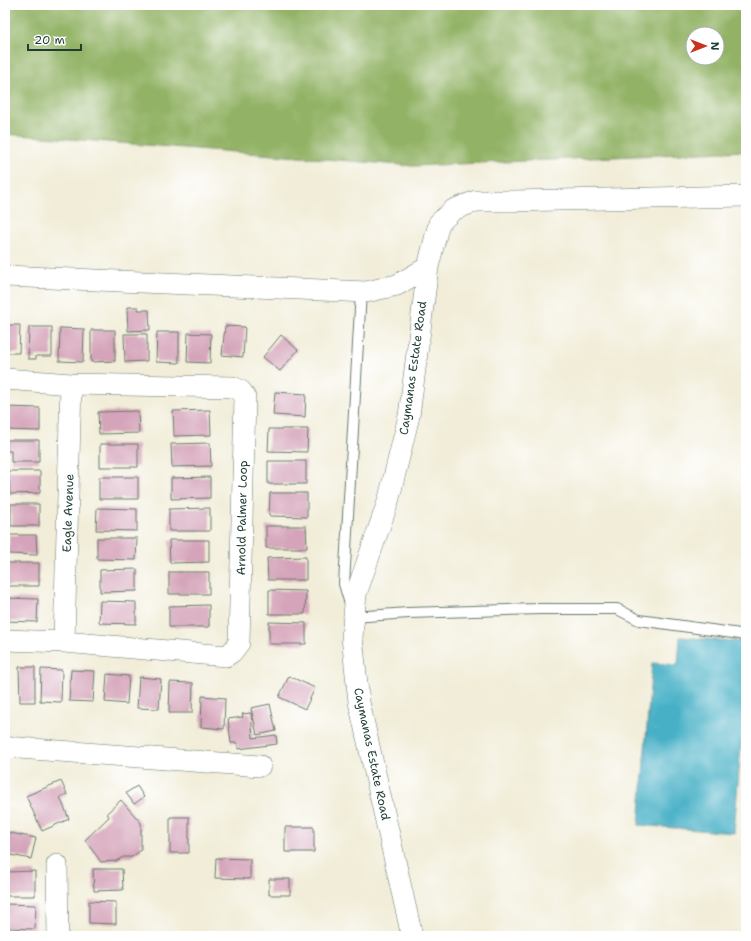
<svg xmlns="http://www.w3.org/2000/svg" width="751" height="941" font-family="'Shantell Sans',sans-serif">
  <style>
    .forest { fill: #92b265; stroke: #58784c; fill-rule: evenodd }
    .water { fill: #47b0c6; stroke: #33767d }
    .building { fill: #d5a4ba }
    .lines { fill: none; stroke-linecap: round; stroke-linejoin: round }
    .lane-casing { stroke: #687b6d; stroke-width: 12 }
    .street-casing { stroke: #687b6d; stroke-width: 22 }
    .lane { stroke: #fff; stroke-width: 10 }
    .street { stroke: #fff; stroke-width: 21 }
    .labels { text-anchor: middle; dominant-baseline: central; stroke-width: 3; stroke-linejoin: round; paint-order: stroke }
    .street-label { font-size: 12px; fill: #1f3d34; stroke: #fff }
  </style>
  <rect width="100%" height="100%" fill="#fff"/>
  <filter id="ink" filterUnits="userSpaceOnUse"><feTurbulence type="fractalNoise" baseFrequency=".025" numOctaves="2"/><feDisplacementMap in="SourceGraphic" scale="8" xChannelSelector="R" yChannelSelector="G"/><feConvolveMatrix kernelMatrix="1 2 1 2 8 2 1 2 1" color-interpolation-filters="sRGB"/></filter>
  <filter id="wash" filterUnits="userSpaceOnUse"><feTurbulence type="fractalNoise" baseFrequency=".012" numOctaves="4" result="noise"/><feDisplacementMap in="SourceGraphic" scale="16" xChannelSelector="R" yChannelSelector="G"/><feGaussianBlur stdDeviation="0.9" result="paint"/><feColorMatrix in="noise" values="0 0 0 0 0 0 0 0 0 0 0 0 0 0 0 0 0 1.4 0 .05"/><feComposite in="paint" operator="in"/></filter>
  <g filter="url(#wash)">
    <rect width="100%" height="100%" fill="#f1edd8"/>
    <!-- forest -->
    <path class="forest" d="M5,5H746V151L414,166L5,134ZM693,34H717V58H693Z"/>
    <!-- water -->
    <path class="water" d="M680,637L746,642V681L734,833L639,825L652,663L678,665Z"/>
    <g id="blocks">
      <!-- building -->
      <path class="building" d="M127,307H138V310H149L150,330L128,331Z
        M5,325H20L19,353H5Z
        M225,326L245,327L243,357L222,355Z
        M29,327H52V356H36V359H28Z
        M60,328L84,329L83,362L59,361Z
        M91,330H115V361L91,362Z
        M157,332H179V363L156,362Z
        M188,333L211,334L210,363L187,362Z
        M124,334H147V361L125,362Z
        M281,335L298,350L280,371L263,357Z
        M275,392L306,394L305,417L273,415Z
        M5,407L40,408V431L5,430Z
        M210,410L211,435L174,436L173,411Z
        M138,411L139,433L99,434L98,412Z
        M269,429H308L307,452L268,451Z
        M7,440H39V462H11V451H7Z
        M210,443L211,466L172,467L171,444Z
        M100,444H138V467H100Z
        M268,461H306V484H268Z
        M9,471H40V493L10,494Z
        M99,477H138V499H99Z
        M210,477V498L171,499V478Z
        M270,493H307V517L269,516Z
        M11,504H39V526H11Z
        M97,508L137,509V531L96,530Z
        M210,508V531H169V509Z
        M266,526H306L307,548H266Z
        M9,535H36L37,555L9,554Z
        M97,538H137L136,560L97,559Z
        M169,540H209V562L170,563Z
        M306,557V580H268L267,558Z
        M5,563H39V586H5Z
        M137,569V591L100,592V570Z
        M169,572H209V594H169Z
        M269,590L306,591L305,614H269Z
        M5,598L38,599L37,622L5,621Z
        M100,601L136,602V624L99,623Z
        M209,605V627H169V606Z
        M269,622L306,623V644H269Z
        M5,664H8L7,699H5Z
        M19,667H35V702H20Z
        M41,669L62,670L61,702L40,701Z
        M71,670L95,671L93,702L69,701Z
        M107,674L129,676L127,704L105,702Z
        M289,676L315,688L305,709L279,697Z
        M139,677L161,679L159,709L137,708Z
        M170,682L193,683L192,713H169Z
        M202,696L225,698L224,729L201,727Z
        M270,704L276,731L257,735L251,708Z
        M251,713L253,738L276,735L277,744L238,749L237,743H231L228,719L243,717L242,714Z
        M61,781L67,794L60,797L69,819L42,831L26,796Z
        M137,786L144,797L134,804L126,793Z
        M121,800L141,823V850L132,857H123L116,861L101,862L85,840L109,817L107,813Z
        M170,817H189V853H170Z
        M285,827H314V852H285Z
        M5,832L36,838L31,859L5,854Z
        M216,858L250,859V879L215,878Z
        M93,869H122L123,890L94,891Z
        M35,871V896H6V872Z
        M269,879H290V895H269Z
        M89,901L116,902V924L89,923Z
        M5,904L36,905L35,929L5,928Z
        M87,934H116V936H87Z"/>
    </g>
  </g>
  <g filter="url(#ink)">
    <use href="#blocks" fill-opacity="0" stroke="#687b6d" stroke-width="1"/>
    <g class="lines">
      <!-- lane casing -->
      <g class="lane-casing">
        <path id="lane" d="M361,292L344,584L354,617L408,613L540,609H617L639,620L740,634L746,637"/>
      </g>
      <!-- street casing -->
      <g class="street-casing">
        <path id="street" d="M5,276L366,292L397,285L428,267
          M5,379L71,384L233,387L241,391L245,397L239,643L232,652L226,656L64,642L5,640
          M64,642L71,384
          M5,747L260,766
          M57,865L58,936
          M412,936L359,702L352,637L356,594L388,502L409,416L428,267L439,223L453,210L476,201H512L746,196"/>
      </g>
      <!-- lane -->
      <use href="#lane" class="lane"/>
      <!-- street -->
      <use href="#street" class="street"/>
    </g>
  </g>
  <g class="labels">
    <!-- street labels -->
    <g class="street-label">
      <text transform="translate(413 368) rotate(-82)">Caymanas Estate Road</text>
      <text transform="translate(68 513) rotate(-88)">Eagle Avenue</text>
      <text transform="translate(242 518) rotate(-89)">Arnold Palmer Loop</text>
      <text transform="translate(372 754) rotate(78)">Caymanas Estate Road</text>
    </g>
  </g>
  <!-- margin -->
  <rect width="751" height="941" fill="none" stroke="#fff" stroke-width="20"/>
  <!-- north arrow -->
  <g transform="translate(705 46) rotate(90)"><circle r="19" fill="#ffffff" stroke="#a5b1ae"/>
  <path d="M0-3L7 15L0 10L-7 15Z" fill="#c8321e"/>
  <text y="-6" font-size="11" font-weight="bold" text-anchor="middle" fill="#1f3d34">N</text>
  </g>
  <!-- scale -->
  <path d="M28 44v6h53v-6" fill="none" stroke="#1f3d34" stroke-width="2"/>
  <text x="34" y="44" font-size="12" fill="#1f3d34" stroke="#ffffff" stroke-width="3" paint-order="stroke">20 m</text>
</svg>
